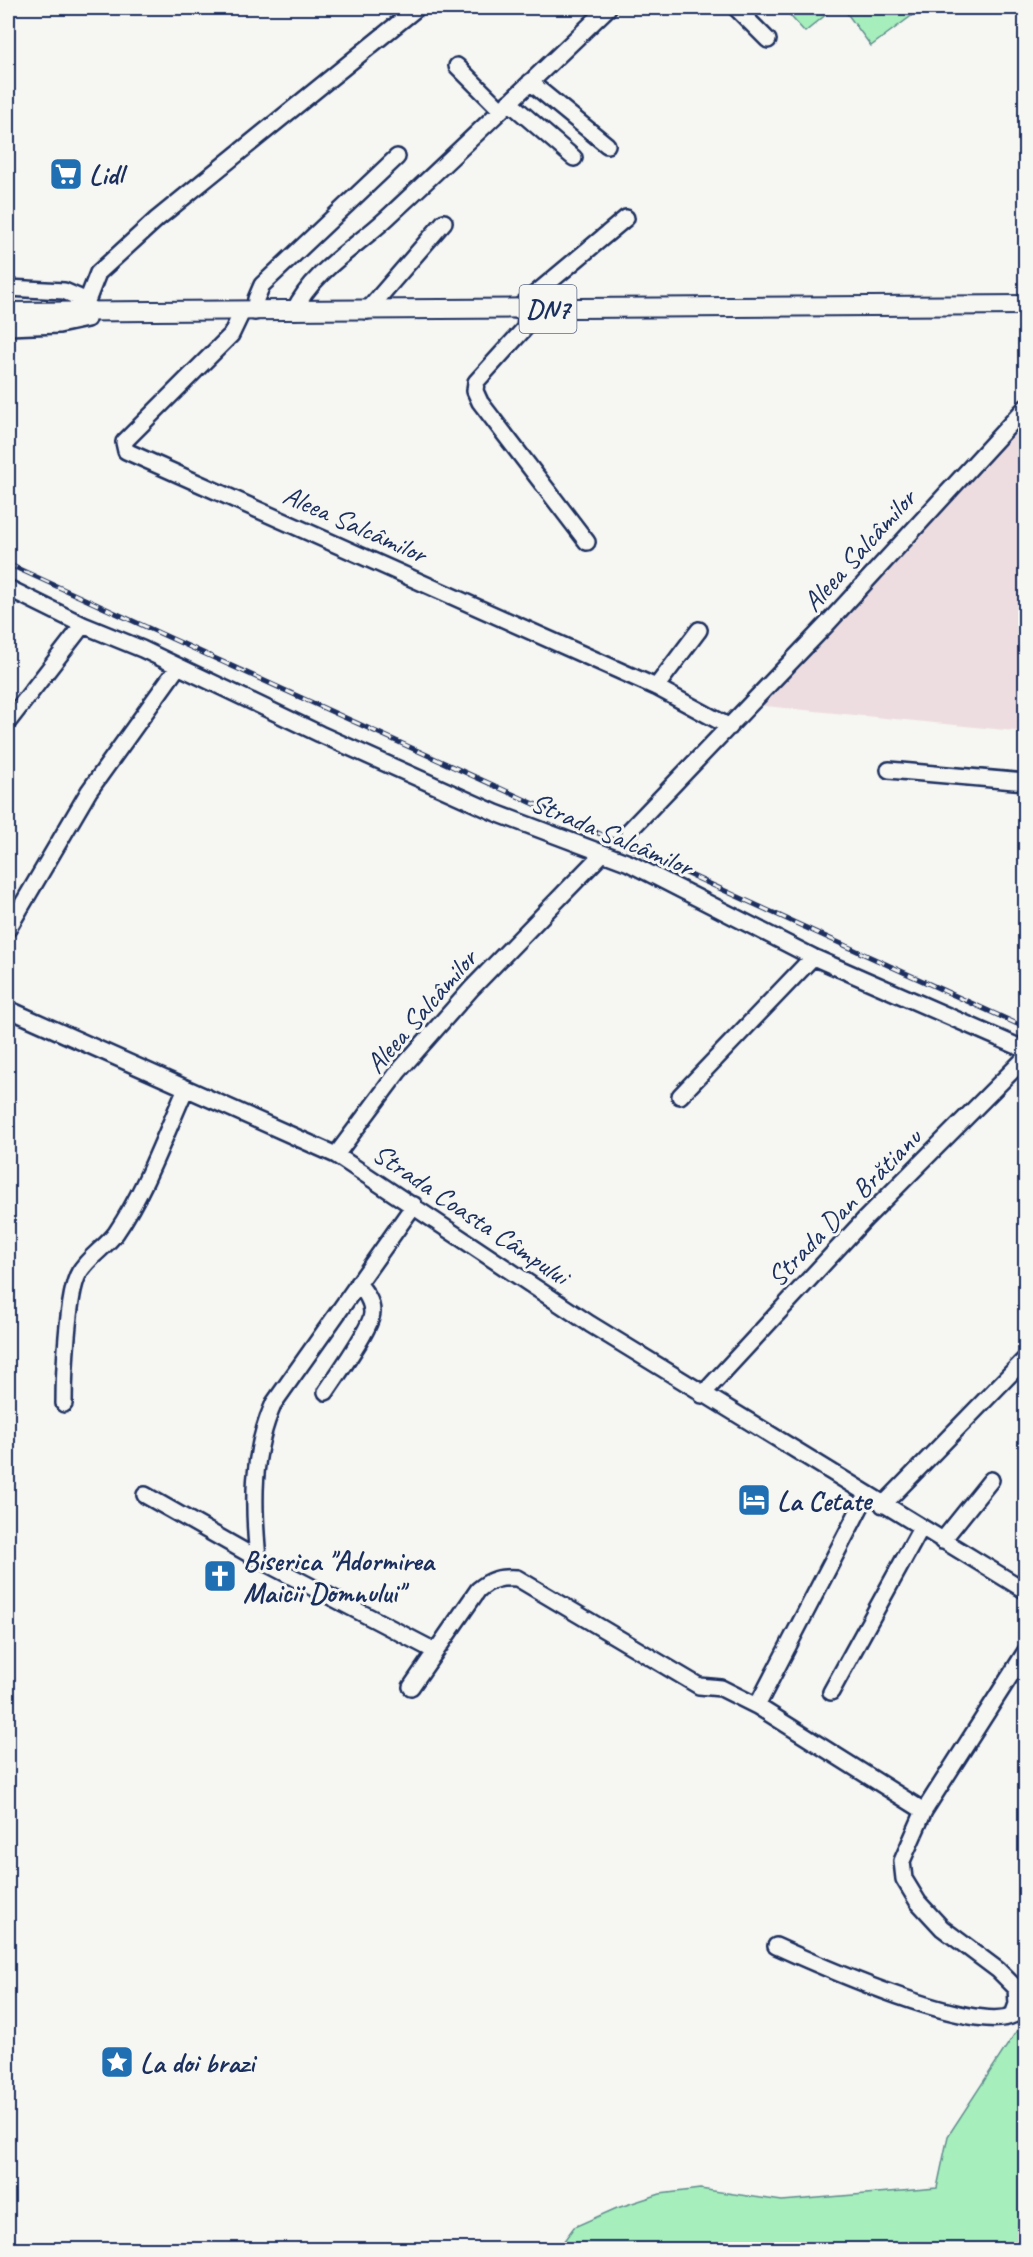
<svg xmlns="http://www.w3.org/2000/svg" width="1033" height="2257" font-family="Caveat,sans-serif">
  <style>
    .built { fill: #eedde0 }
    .green { fill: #a6eebc; stroke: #608e8d; stroke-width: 1.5 }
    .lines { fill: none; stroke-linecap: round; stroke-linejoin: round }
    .minor-casing { stroke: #1b2f5e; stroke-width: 20 }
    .major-casing { stroke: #1b2f5e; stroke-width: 22 }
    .minor { stroke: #f6f6f2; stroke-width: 15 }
    .major { stroke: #f6f6f2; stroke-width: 18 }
    .rail-casing { stroke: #1b2f5e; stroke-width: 5 }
    .rail { stroke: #f6f6f2; stroke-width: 3; stroke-dasharray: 9; stroke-linecap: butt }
    .labels { text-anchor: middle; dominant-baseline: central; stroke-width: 6; stroke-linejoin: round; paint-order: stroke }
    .shield { fill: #f6f6f2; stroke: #5d6b8a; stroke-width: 1.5 }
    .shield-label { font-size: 27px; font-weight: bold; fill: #1b2f5e }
    .poi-label { font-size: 28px; font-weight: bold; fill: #1b2f5e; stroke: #f6f6f2; text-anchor: start }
    .street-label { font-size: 28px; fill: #1b2f5e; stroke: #f6f6f2 }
  </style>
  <rect width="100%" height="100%" fill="#f6f6f2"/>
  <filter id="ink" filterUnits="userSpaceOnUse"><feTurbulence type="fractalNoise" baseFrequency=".0167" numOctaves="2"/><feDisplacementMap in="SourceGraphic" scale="12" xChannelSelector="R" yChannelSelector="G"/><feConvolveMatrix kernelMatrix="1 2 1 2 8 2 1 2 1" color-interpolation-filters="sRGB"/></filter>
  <g filter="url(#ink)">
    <!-- built -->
    <path class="built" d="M1025,398V732L744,704L848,591Z"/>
    <!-- green -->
    <path class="green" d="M783,8H834L805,32Z
      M843,8H922L871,46Z
      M1025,2018V2249H558L574,2227L617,2208L660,2194L700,2189L782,2201L937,2188L948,2136Z"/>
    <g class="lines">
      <!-- minor casing -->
      <g class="minor-casing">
        <path id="minor" d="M736,8L768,40
          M457,66L501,110
          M530,82L607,145
          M509,102L574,158
          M8,288L64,291L87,301
          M527,309L525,328L476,382L475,391L480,402L587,542
          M516,310L626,218
          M294,311C312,272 356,247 387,218C461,149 535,78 608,8
          M367,311L444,222
          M242,312L231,335L124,442L126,451L656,687L730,727
          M255,312L256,299L262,285L397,157
          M8,327L59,325L87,319V301L98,273L157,219L417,8
          M8,588L83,625L8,722
          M83,625L142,649L320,734L496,813L629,863L813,957L1026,1050
          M656,687L699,630
          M889,770L1026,782
          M629,831L827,624L1026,407
          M8,929L89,791L177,668
          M8,1009L336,1155L590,1324L1026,1591
          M680,1096L813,957
          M336,1155L398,1072L472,988L602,854
          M326,1392C335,1378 373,1326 372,1312C372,1301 365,1292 358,1283
          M702,1395L865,1219L1026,1057
          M64,1404C64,1378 67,1293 79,1273C88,1257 106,1247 116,1233C146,1189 164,1137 186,1088
          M145,1495L258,1559L435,1651
          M883,1505L1026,1358
          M942,1541L991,1480
          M258,1559C253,1505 251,1454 274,1403L414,1205
          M411,1687L478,1590C491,1579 500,1577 517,1578L699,1686L721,1688L757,1706L924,1811
          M831,1692L921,1528
          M757,1706L866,1496
          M776,1946C818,1965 975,2035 1013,2015L1017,2004L1016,1988L998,1970L942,1928L918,1902L904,1879L902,1861L924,1811L1026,1651"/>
      </g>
      <!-- major casing -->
      <g class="major-casing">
        <path id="major" d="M8,312L1026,305"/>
      </g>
      <!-- minor -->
      <use href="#minor" class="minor"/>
      <!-- major -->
      <use href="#major" class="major"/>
      <!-- rail casing -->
      <g class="rail-casing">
        <path id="rail" d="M8,564L1026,1028"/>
      </g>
      <!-- rail -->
      <use href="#rail" class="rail"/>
    </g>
  </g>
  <!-- icons -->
  <defs>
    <g id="supermarket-square" transform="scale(1.725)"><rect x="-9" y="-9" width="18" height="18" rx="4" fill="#1f6fb2" stroke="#f6f6f2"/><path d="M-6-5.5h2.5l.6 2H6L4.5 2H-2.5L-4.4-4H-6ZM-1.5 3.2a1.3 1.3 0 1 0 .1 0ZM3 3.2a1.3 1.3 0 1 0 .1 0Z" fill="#fff"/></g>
    <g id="hotel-square" transform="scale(1.725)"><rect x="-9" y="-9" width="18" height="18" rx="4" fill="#1f6fb2" stroke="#f6f6f2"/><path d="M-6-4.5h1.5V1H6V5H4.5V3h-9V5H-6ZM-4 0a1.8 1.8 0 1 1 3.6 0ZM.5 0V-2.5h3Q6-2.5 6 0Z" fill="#fff"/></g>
    <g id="church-square" transform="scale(1.725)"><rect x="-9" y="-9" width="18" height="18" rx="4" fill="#1f6fb2" stroke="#f6f6f2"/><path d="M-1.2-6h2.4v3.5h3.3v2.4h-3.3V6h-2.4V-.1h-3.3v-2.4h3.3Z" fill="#fff"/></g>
    <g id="sight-square" transform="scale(1.725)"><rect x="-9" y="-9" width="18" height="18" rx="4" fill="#1f6fb2" stroke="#f6f6f2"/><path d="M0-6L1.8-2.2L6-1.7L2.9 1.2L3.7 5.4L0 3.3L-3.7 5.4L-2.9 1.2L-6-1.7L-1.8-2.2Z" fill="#fff"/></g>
  </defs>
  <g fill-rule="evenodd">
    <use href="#supermarket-square" x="66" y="174"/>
    <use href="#hotel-square" x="754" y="1500"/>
    <use href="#church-square" x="220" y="1576"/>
    <use href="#sight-square" x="117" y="2062"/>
  </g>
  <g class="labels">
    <!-- shield labels -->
    <rect class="shield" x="519.5" y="285" width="57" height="48" rx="4.5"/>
    <g class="shield-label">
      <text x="548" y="309">DN7</text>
    </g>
    <!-- poi labels -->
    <g class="poi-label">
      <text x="89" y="174">Lidl</text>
      <text x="777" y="1500">La Cetate</text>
      <text x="243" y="1560">Biserica "Adormirea<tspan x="243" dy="32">Maicii Domnului"</tspan></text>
      <text x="140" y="2062">La doi brazi</text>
    </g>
    <!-- street labels -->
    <g class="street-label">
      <text transform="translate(355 524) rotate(24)">Aleea Salcâmilor</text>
      <text transform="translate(859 550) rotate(-48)">Aleea Salcâmilor</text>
      <text transform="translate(612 834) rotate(23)">Strada Salcâmilor</text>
      <text transform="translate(421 1011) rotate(-49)">Aleea Salcâmilor</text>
      <text transform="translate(844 1207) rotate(-46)">Strada Dan Brătianu</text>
      <text transform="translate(471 1214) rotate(34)">Strada Coasta Câmpului</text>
    </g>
  </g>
  <!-- margin -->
  <rect width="1033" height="2257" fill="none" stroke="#f6f6f2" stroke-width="30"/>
  <rect x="15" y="15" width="1003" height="2227" fill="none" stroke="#1b2f5e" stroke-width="2" filter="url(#ink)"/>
</svg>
